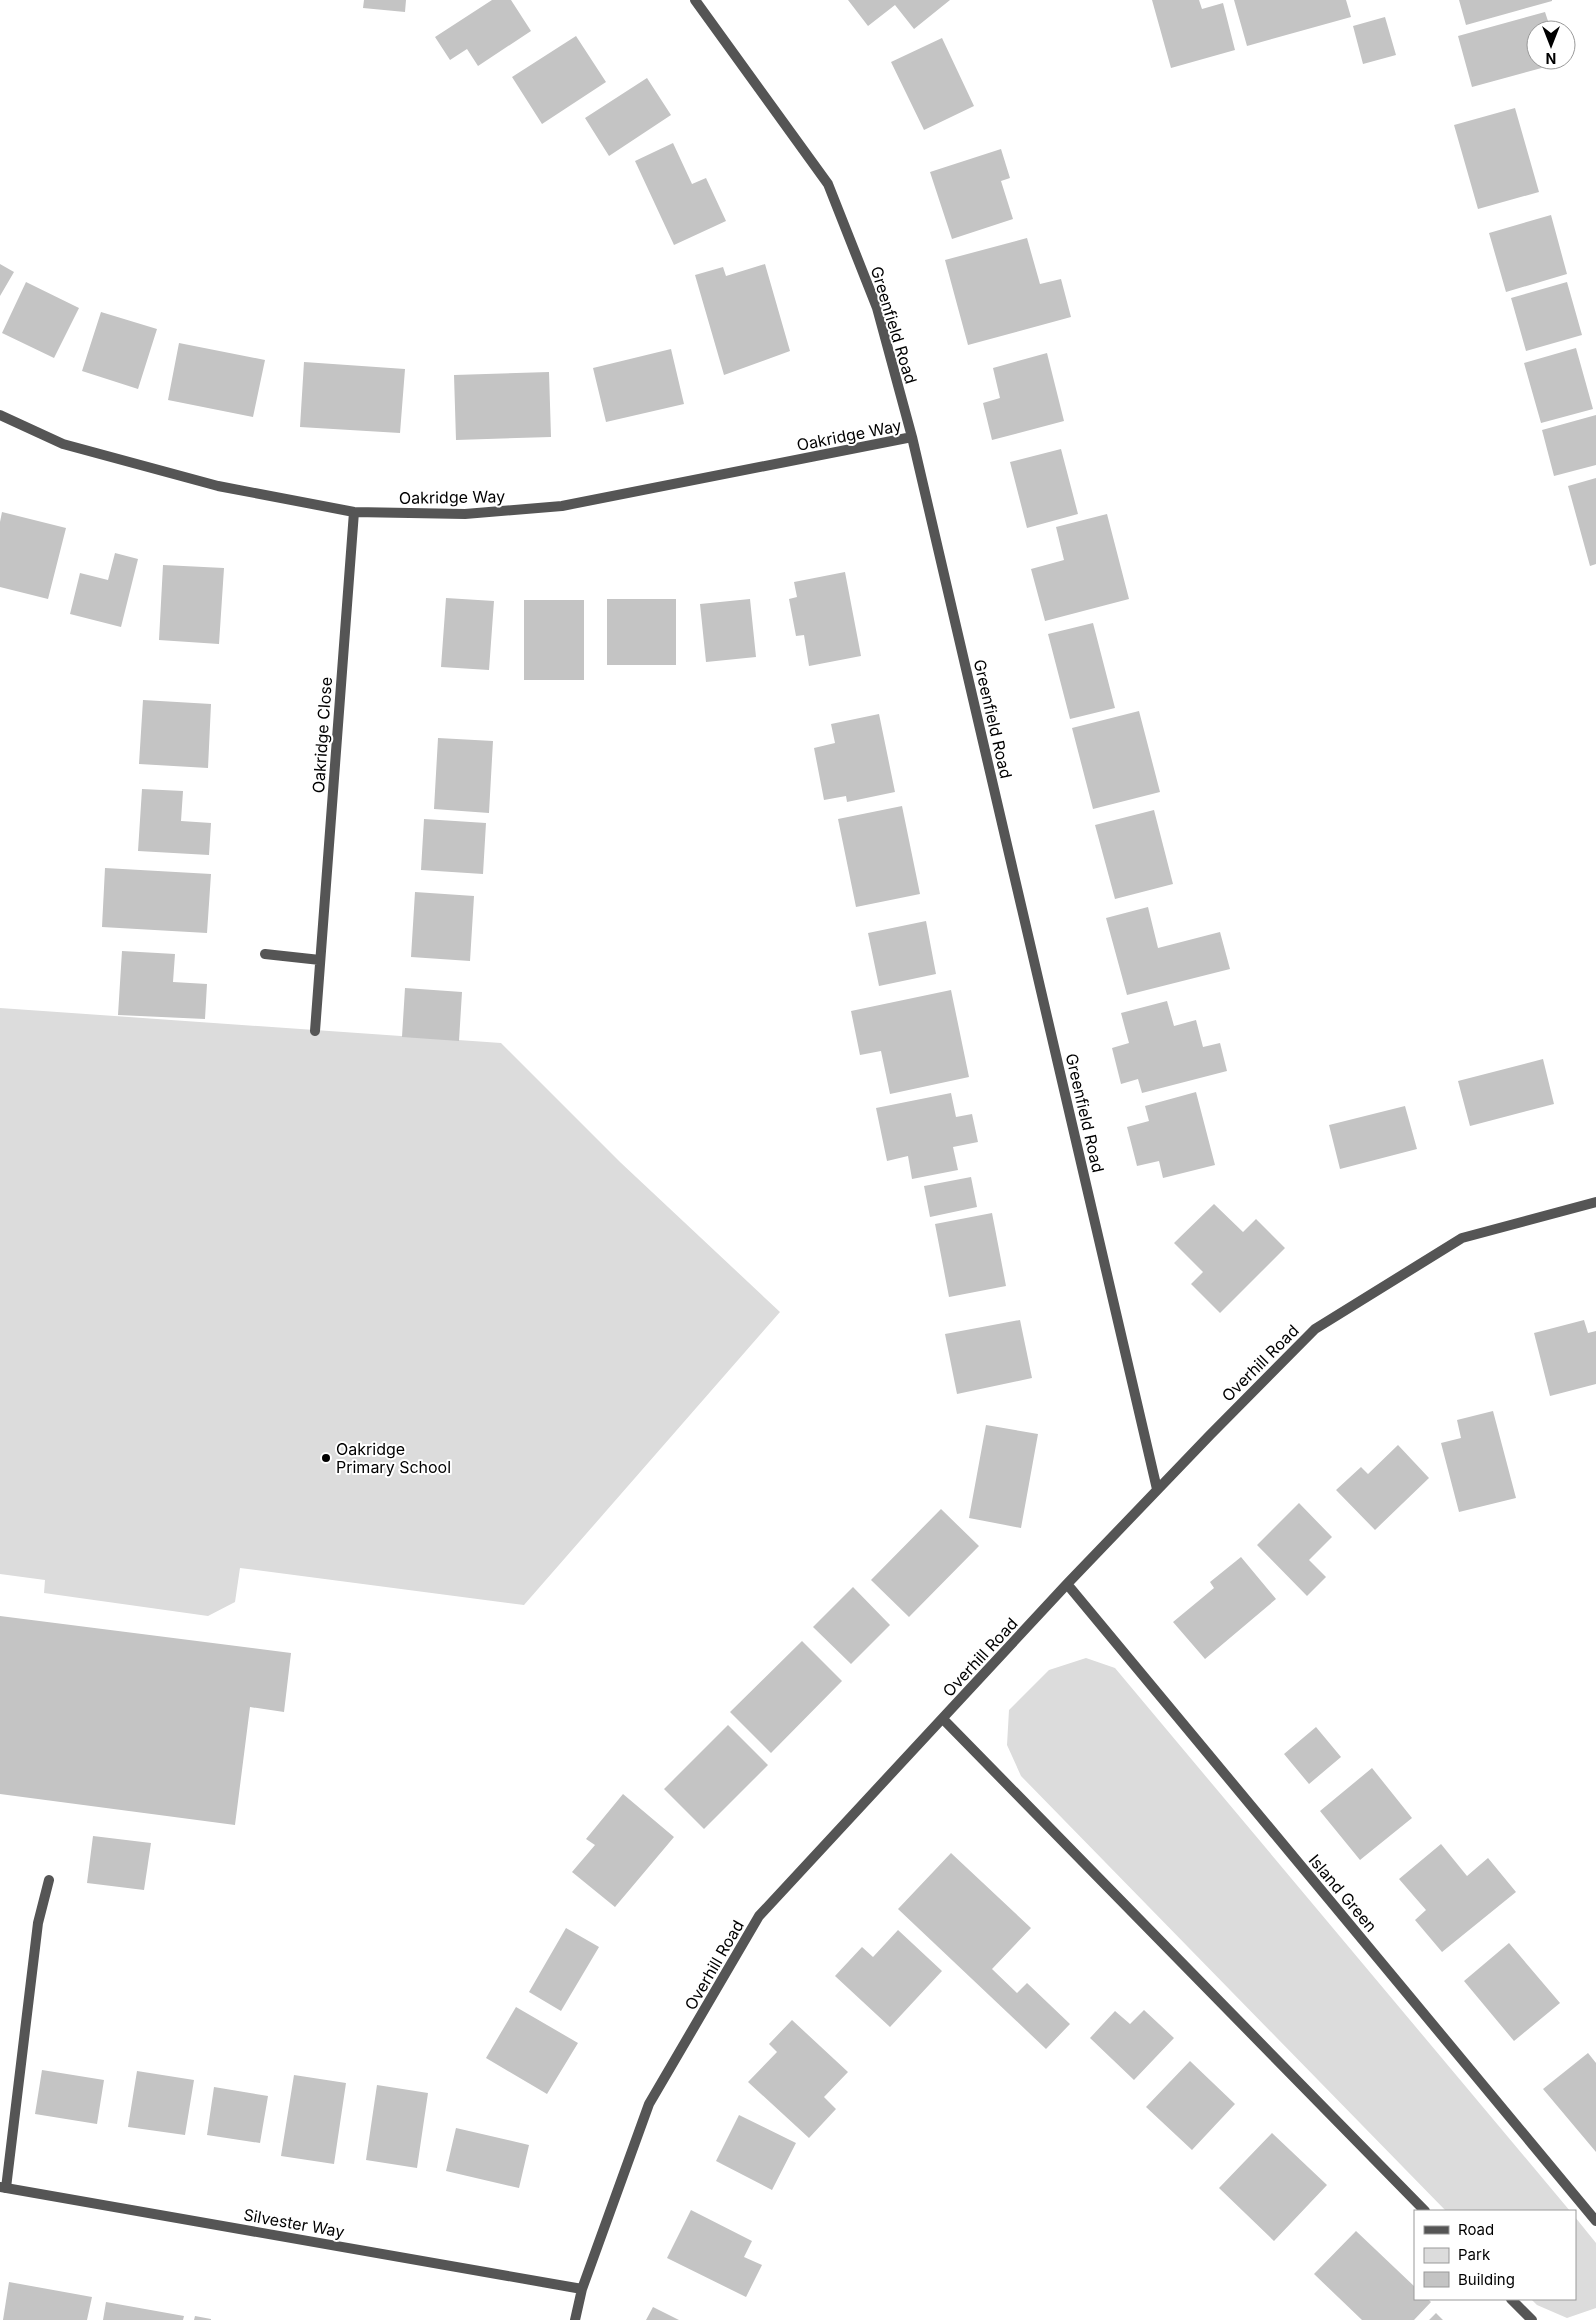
<svg xmlns="http://www.w3.org/2000/svg" width="1596" height="2320" font-family="Inter,sans-serif">
  <style>
    .green { fill: #dcdcdc }
    .building { fill: #c4c4c4 }
    .lines { fill: none; stroke-linecap: round; stroke-linejoin: round }
    .service { stroke: #555; stroke-width: 10 }
    .minor { stroke: #555; stroke-width: 10 }
    .poi-dot { fill: #000; stroke: #fff; stroke-width: 2 }
    .labels { text-anchor: middle; dominant-baseline: central; stroke-width: 4; stroke-linejoin: round; paint-order: stroke }
    .street-label { font-size: 16px; fill: #000; stroke: #fff }
    .poi-label { font-size: 16px; fill: #000; stroke: #fff; text-anchor: start }
  </style>
  <rect width="100%" height="100%" fill="#fff"/>
  <!-- green -->
  <path class="green" d="M0,1008L501,1043L620,1162L780,1312L524,1605L240,1568L235,1602L208,1616L44,1593L45,1580L0,1574Z
    M1086,1658L1115,1668L1570,2211H1446L1021,1776L1007,1745L1009,1710L1049,1670Z
    M1575,2217L1596,2243V2308L1567,2318L1537,2305L1531,2299H1575Z"/>
  <!-- building -->
  <path class="building" d="M364,0H406L405,12L363,8Z
    M492,0H511L531,31L478,66L467,49L450,60L435,37Z
    M848,0H950L914,29L895,5L868,26Z
    M1152,0H1199L1202,9L1223,3L1235,50L1171,68Z
    M1234,0H1346L1351,17L1247,46Z
    M1459,0H1552V1L1466,25Z
    M1545,12L1551,30H1536V60H1559L1560,63L1472,87L1458,36Z
    M1385,17L1396,55L1363,64L1353,26Z
    M576,36L606,82L542,124L512,77Z
    M942,38L974,106L924,130L891,62Z
    M647,78L671,115L609,156L585,118Z
    M1515,108L1539,192L1478,209L1454,125Z
    M673,143L692,184L706,178L726,221L674,245L635,161Z
    M1001,149L1010,178L1001,181L1013,219L952,239L930,172Z
    M1551,215L1567,274L1506,292L1489,233Z
    M1027,238L1040,284L1061,279L1071,317L968,345L945,260Z
    M0,264L14,272L0,296Z
    M765,264L790,351L724,375L695,275L723,267L726,276Z
    M26,282L79,308L54,358L2,333Z
    M1567,282L1582,335L1526,351L1511,298Z
    M101,312L157,329L138,389L82,371Z
    M179,343L265,360L253,417L168,400Z
    M1576,348L1593,409L1541,423L1524,363Z
    M671,349L684,404L606,422L593,368Z
    M1047,353L1064,421L992,440L983,403L1000,398L993,368Z
    M304,362L405,369L400,433L300,427Z
    M549,372L551,437L456,440L454,375Z
    M1596,415V465L1554,476L1542,430Z
    M1061,449L1078,514L1027,528L1010,462Z
    M1596,478V564L1590,566L1568,486Z
    M2,512L66,528L48,599L0,587V522Z
    M1107,514L1129,599L1045,621L1031,569L1064,560L1056,527Z
    M115,553L138,559L121,627L70,614L80,573L108,580Z
    M163,565L224,568L219,644L159,640Z
    M845,572L861,656L809,666L804,635L796,636L789,599L797,597L794,582Z
    M446,598L494,601L489,670L441,667Z
    M607,599H676V665H607Z
    M750,599L756,657L706,662L700,604Z
    M524,600H584V680H524Z
    M1093,623L1115,708L1070,719L1048,634Z
    M143,700L211,704L208,768L139,764Z
    M1139,711L1160,792L1093,809L1072,728Z
    M879,714L895,792L847,802L846,796L824,800L814,748L835,743L831,724Z
    M438,738L493,741L489,813L434,809Z
    M142,789L183,791L181,821L211,823L209,855L138,851Z
    M902,806L920,894L856,907L838,819Z
    M1154,810L1173,884L1115,899L1095,825Z
    M424,819L486,823L483,874L421,870Z
    M105,868L211,874L207,933L102,927Z
    M415,892L474,896L470,961L411,957Z
    M1148,907L1158,948L1220,932L1230,969L1127,995L1106,918Z
    M926,921L936,974L879,986L868,933Z
    M122,951L175,954L173,982L207,984L205,1019L118,1015Z
    M405,988L462,992L459,1041L402,1037Z
    M951,990L969,1077L890,1094L881,1051L860,1055L851,1011Z
    M1167,1001L1174,1026L1196,1020L1203,1047L1220,1043L1227,1071L1142,1093L1138,1079L1121,1084L1112,1048L1129,1043L1121,1013Z
    M1543,1059L1554,1104L1470,1126L1458,1081Z
    M1196,1092L1215,1165L1163,1178L1159,1161L1137,1166L1127,1127L1149,1121L1145,1106Z
    M951,1093L956,1117L972,1114L978,1142L953,1147L958,1170L912,1179L908,1156L887,1161L876,1108Z
    M1405,1106L1417,1149L1340,1169L1329,1125Z
    M971,1177L977,1207L930,1217L924,1186Z
    M1214,1204L1243,1232L1256,1219L1285,1248L1220,1313L1191,1284L1203,1272L1174,1243Z
    M992,1213L1006,1286L949,1297L935,1224Z
    M1020,1320L1032,1378L957,1394L945,1334Z
    M1584,1320L1588,1333L1596,1331V1384L1550,1396L1534,1333Z
    M1493,1411L1516,1498L1459,1512L1441,1443L1461,1438L1457,1420Z
    M986,1425L1038,1434L1021,1528L969,1518Z
    M1398,1445L1429,1478L1375,1530L1336,1490L1361,1467L1368,1474Z
    M1299,1503L1332,1537L1309,1560L1326,1577L1307,1596L1257,1545Z
    M941,1509L979,1546L909,1617L871,1580Z
    M1241,1557L1276,1599L1205,1659L1173,1622L1214,1588L1210,1582Z
    M853,1587L890,1625L851,1664L813,1627Z
    M0,1616L291,1653L284,1712L250,1707L235,1825L0,1794Z
    M802,1641L842,1681L771,1753L730,1712Z
    M728,1725L768,1765L704,1829L664,1789Z
    M1316,1727L1341,1757L1309,1784L1284,1754Z
    M1372,1768L1412,1818L1360,1860L1320,1811Z
    M623,1794L674,1837L615,1907L572,1872L595,1845L586,1839Z
    M93,1836L151,1843L144,1890L87,1883Z
    M1441,1844L1467,1876L1488,1858L1516,1892L1442,1952L1415,1920L1426,1910L1399,1879Z
    M951,1853L1031,1928L992,1969L1017,1993L1027,1983L1070,2024L1046,2049L898,1909Z
    M566,1928L599,1947L561,2011L529,1992Z
    M898,1930L942,1971L890,2027L835,1976L862,1947L873,1957Z
    M1509,1943L1560,2003L1514,2041L1464,1981Z
    M516,2007L578,2043L547,2094L486,2058Z
    M1144,2010L1174,2038L1134,2080L1090,2038L1115,2011L1130,2024Z
    M792,2020L848,2072L824,2097L836,2109L809,2138L748,2082L777,2052L769,2044Z
    M1588,2053L1596,2063V2152L1543,2089Z
    M1190,2061L1235,2104L1192,2150L1146,2107Z
    M42,2070L104,2080L97,2124L35,2114Z
    M137,2071L194,2080L185,2135L128,2127Z
    M294,2075L346,2083L334,2164L281,2156Z
    M377,2085L428,2093L417,2168L366,2160Z
    M214,2087L268,2096L260,2143L207,2135Z
    M739,2115L796,2143L772,2190L716,2161Z
    M456,2128L529,2145L519,2188L446,2171Z
    M1272,2133L1327,2185L1274,2241L1219,2188Z
    M691,2210L752,2241L744,2257L762,2265L746,2297L667,2258Z
    M1356,2231L1415,2287V2299H1428L1431,2302L1414,2320H1362L1314,2274Z
    M9,2282L92,2297L87,2320H3Z
    M106,2302L184,2316L183,2320H103Z
    M653,2307L679,2320H646Z
    M1436,2313L1443,2320H1429Z
    M195,2316L211,2319V2320H194Z"/>
  <g class="lines">
    <!-- service -->
    <path class="service" d="M6,2188L38,1923L49,1880"/>
    <!-- minor -->
    <path class="minor" d="M695,0L828,184L877,308L912,437L1157,1489
      M0,415L63,444L218,486L354,512L465,514L562,506L912,437
      M265,954L320,960
      M315,1031L354,512
      M1067,1584L1596,2221
      M943,1719L1425,2211
      M0,2187L582,2289
      M1511,2299L1532,2320
      M575,2320L582,2289L649,2104L759,1916L1067,1584L1210,1435L1315,1329L1462,1238L1596,1202"/>
  </g>
  <!-- markers -->
  <circle class="poi-dot" cx="326" cy="1458" r="5"/>
  <g class="labels">
    <!-- street labels -->
    <g class="street-label">
      <text transform="translate(894 325) rotate(73)">Greenfield Road</text>
      <text transform="translate(849 435) rotate(-11)">Oakridge Way</text>
      <text transform="translate(452 497) rotate(-1)">Oakridge Way</text>
      <text transform="translate(993 719) rotate(77)">Greenfield Road</text>
      <text transform="translate(322 735) rotate(-86)">Oakridge Close</text>
      <text transform="translate(1085 1113) rotate(77)">Greenfield Road</text>
      <text transform="translate(1260 1363) rotate(-45)">Overhill Road</text>
      <text transform="translate(980 1657) rotate(-47)">Overhill Road</text>
      <text transform="translate(1343 1893) rotate(50)">Island Green</text>
      <text transform="translate(714 1965) rotate(-60)">Overhill Road</text>
      <text transform="translate(294 2223) rotate(10)">Silvester Way</text>
    </g>
    <!-- poi labels -->
    <g class="poi-label">
      <text x="336" y="1449">Oakridge<tspan x="336" dy="18">Primary School</tspan></text>
    </g>
  </g>
  <!-- legend -->
  <rect x="1414" y="2210" width="162" height="90" fill="#ffffff" stroke="#999999"/>
  <rect x="1424" y="2226" width="25" height="8" fill="#555555" stroke="#999999"/>
  <text x="1458" y="2235" font-size="15" fill="#000000">Road</text>
  <rect x="1424" y="2248" width="25" height="15" fill="#dcdcdc" stroke="#999999"/>
  <text x="1458" y="2260" font-size="15" fill="#000000">Park</text>
  <rect x="1424" y="2272" width="25" height="15" fill="#c4c4c4" stroke="#999999"/>
  <text x="1458" y="2285" font-size="15" fill="#000000">Building</text>
  <!-- north arrow -->
  <g transform="translate(1551 45) rotate(180)"><circle r="24" fill="#ffffff" stroke="#999999"/>
  <path d="M0-4L9 19L0 12L-9 19Z" fill="#000000"/>
  <text y="-8" font-size="14" font-weight="bold" text-anchor="middle" fill="#000000">N</text>
  </g>
</svg>
